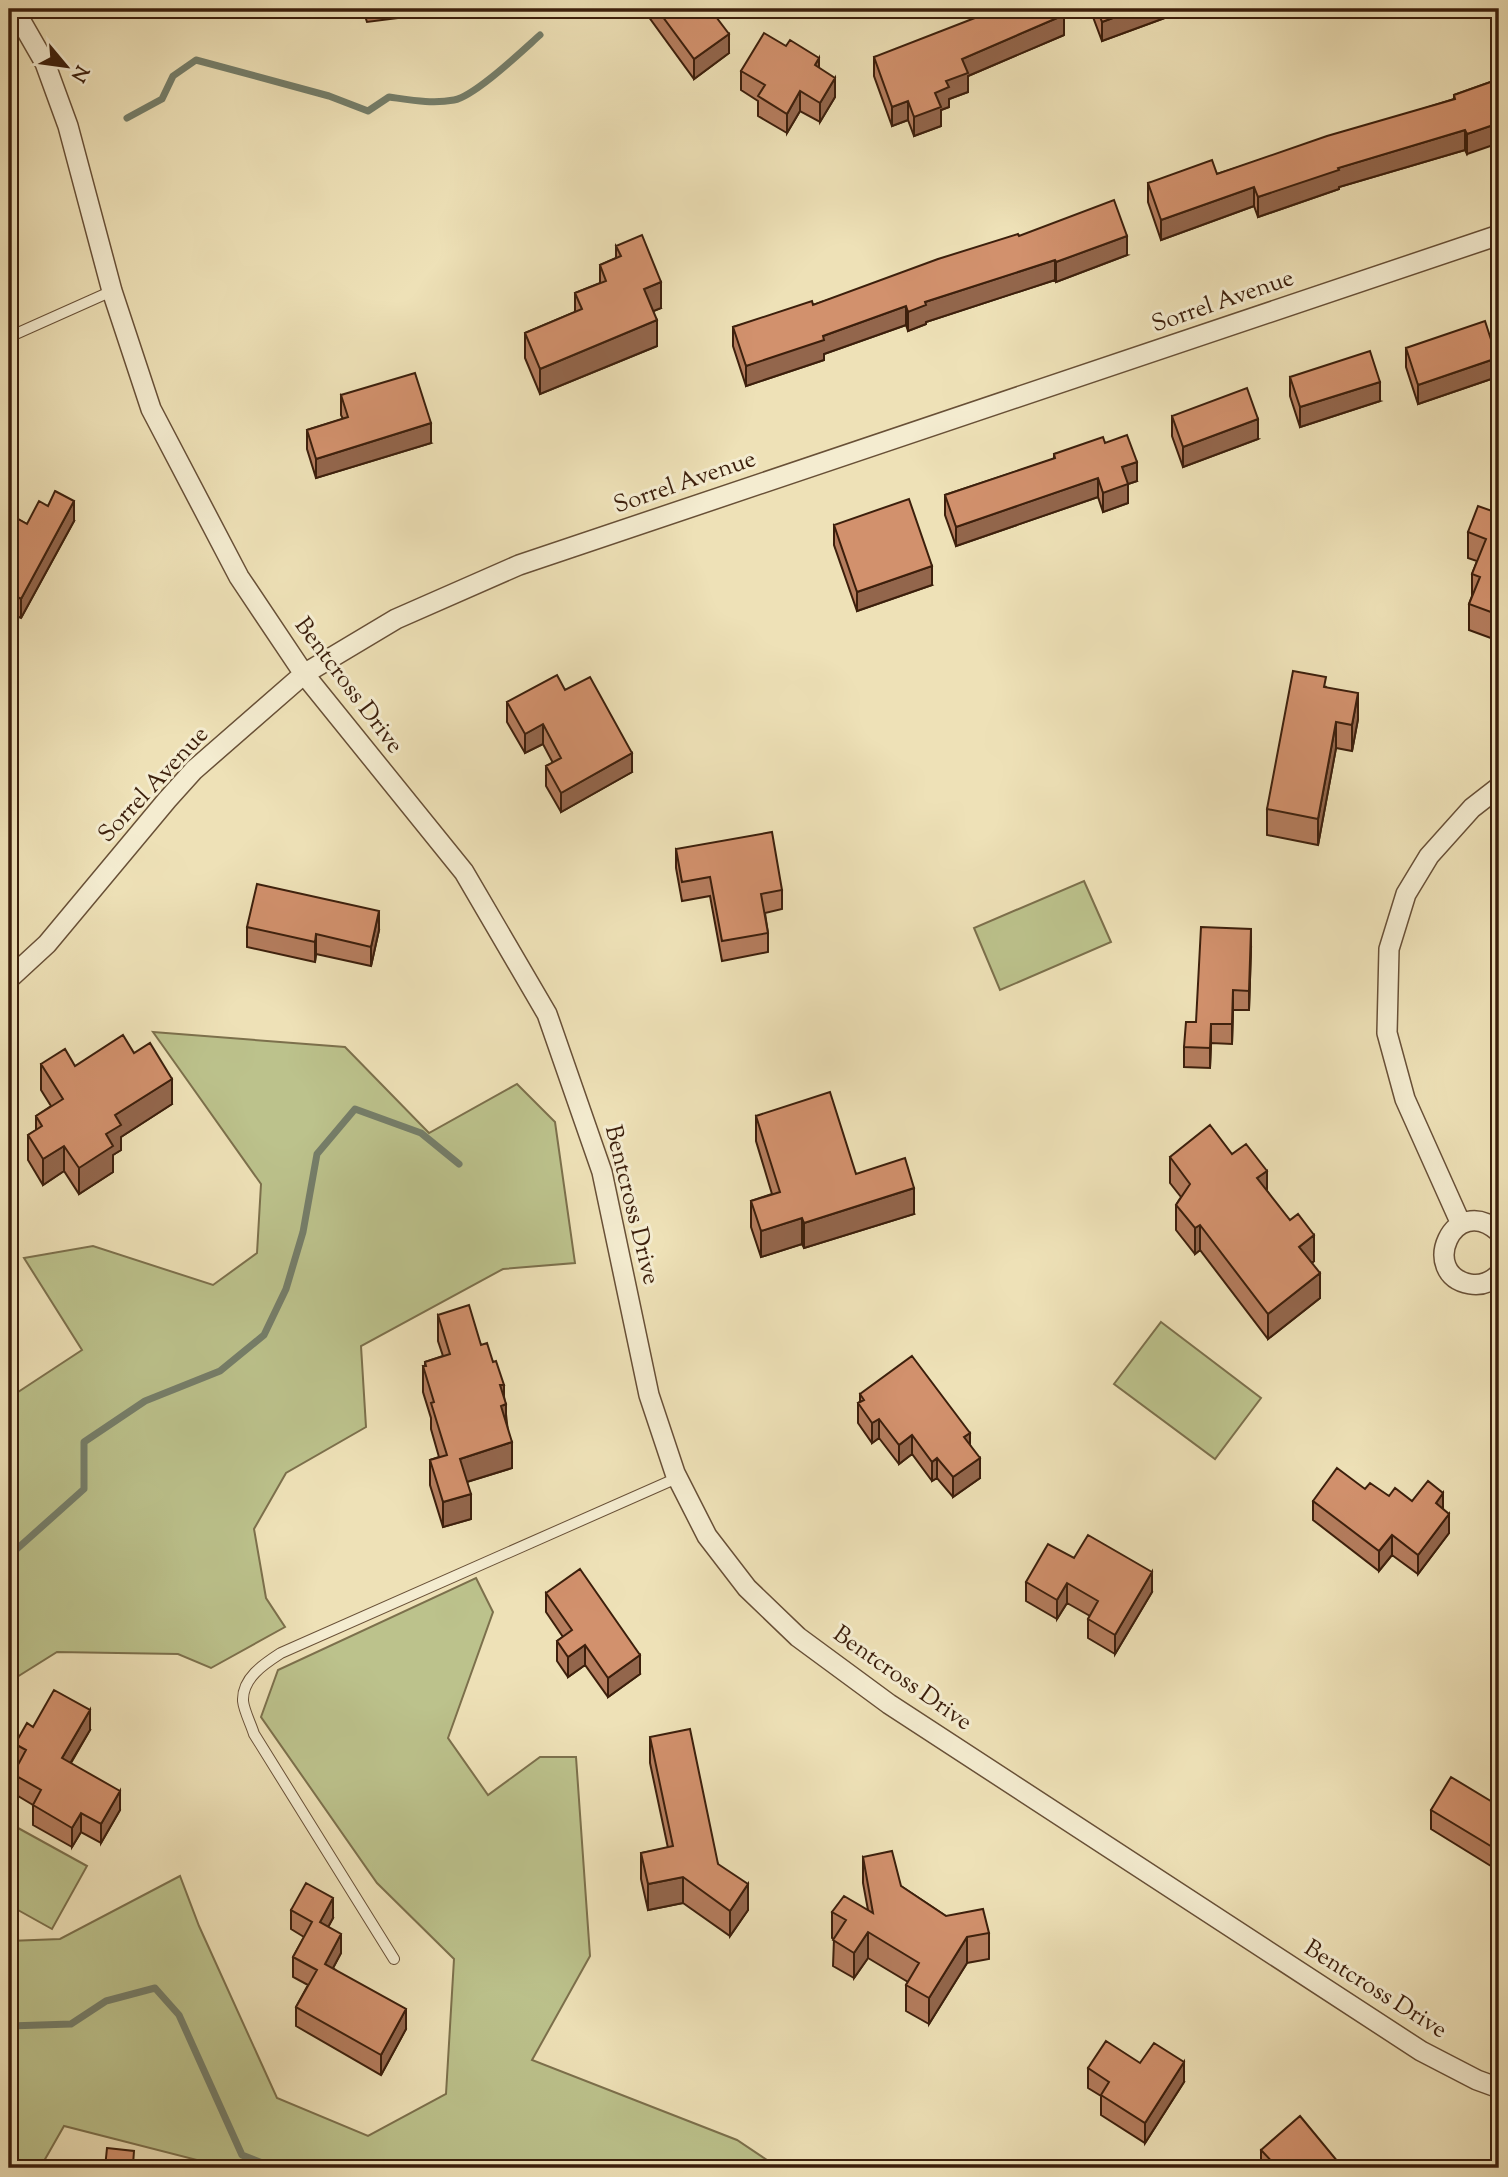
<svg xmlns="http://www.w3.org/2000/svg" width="1508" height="2177" font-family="'Sorts Mill Goudy',serif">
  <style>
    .green { fill: #bcc28c; stroke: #7c704c; stroke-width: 2 }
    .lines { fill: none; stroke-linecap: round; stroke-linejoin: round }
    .stream { stroke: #757e6a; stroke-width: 7 }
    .service-casing { stroke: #685037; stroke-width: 12 }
    .minor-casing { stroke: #685037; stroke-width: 22 }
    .service { stroke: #f4ecd0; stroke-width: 10 }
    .minor { stroke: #f4ecd0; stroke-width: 19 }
    .wall { fill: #b57d5e; stroke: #3c1f0c; stroke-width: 2 }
    .shaded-wall { fill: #93664c; stroke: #3c1f0c; stroke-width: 2 }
    .building { fill: #d2916d; stroke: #3c1f0c; stroke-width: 2 }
    .labels { text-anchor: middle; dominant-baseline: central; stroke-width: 6; stroke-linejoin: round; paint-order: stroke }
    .street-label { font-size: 24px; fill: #3c1f0c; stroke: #f4ecd0 }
  </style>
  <rect width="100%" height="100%" fill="#eee1b7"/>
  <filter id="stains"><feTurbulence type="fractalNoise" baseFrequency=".00286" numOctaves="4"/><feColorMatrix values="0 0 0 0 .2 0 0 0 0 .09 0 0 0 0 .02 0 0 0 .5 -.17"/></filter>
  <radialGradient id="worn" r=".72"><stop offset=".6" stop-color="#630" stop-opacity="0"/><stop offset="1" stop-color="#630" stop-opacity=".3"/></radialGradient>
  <!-- green -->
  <path class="green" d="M1084,881L1111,942L1000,990L974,928Z
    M153,1032L345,1047L429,1133L517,1084L555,1122L575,1263L503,1269L361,1346L366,1427L286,1473L254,1529L266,1598L285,1627L211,1668L178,1654L57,1652L9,1682V1398L82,1350L24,1258L93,1246L213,1285L257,1253L261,1184Z
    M1161,1322L1261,1398L1215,1459L1114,1384Z
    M476,1578L493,1612L448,1738L488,1795L540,1757H576L590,1956L532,2060L737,2140L779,2168H207L205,2162L64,2126L40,2168H9V1941L60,1939L180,1876L199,1926L277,2098L368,2136L446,2094L454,1959L377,1883L261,1717L278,1670Z
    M9,1823L87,1866L52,1929L9,1905Z"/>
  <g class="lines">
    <!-- stream -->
    <path class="stream" d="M127,118L162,99L173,76L196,60L329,96L368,111L389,97C411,100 432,104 454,100C475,96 523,50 540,35
      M9,1556L84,1489V1442L145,1401L220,1371L264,1335L286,1289L303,1232L317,1154L355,1109L421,1133L459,1164
      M9,2026L71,2024L106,2001L155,1988L179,2015L242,2155L275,2168
      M419,2168L421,2166L424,2168"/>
    <!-- service casing -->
    <g class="service-casing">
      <path id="service" d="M9,337L112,291
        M394,1959L254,1734C251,1724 244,1711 243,1701C242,1678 264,1664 281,1653L677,1478"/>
    </g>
    <!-- minor casing -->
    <g class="minor-casing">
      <path id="minor" d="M14,9L45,63L68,126L112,291L151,409L239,577L304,674L464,872L547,1014L602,1172L649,1395L675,1473L707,1536L747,1588L798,1637L889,1704L1421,2051L1477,2080L1499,2088
        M9,979L47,944L167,800L194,770L304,674L396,619L519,565L1499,235
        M1461,1224L1405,1099L1387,1033L1389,949L1406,894L1429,856L1472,808L1499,787
        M1499,1232C1453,1191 1418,1275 1470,1284C1481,1286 1491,1282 1499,1274"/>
    </g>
    <!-- service -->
    <use href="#service" class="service"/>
    <!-- minor -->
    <use href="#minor" class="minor"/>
  </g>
  <!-- wall -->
  <path class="wall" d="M346,9H405V17L367,22L364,13L348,17Z
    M643,9H710L729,53L694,79Z
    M1090,9H1181V12L1102,41Z
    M1064,35L968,76V92L949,99V107L941,110V126L914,136L908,120L892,126L874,76V57Z
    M819,68L835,97L820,122L800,111L787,133L758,116V101L741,90V71Z
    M1499,79L1467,154L1465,150L1339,187V189L1258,217L1254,206L1161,240L1148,202V183L1217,174L1454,99V95Z
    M1019,236L1127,255L1056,282L1055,280L926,322V324L908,331L906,325L824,354V360L746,386L733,346V327L813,305Z
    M616,246L661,308L653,311L657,346L540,394L525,358V333L575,312V293L600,283V265L616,258Z
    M1406,348L1497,377L1418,404L1406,367Z
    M1290,377L1380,401L1300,427L1290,396Z
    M341,395L431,443L316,478L307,449V430L343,419L341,415Z
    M1172,416L1258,439L1183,467L1172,436Z
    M1105,443L1137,481L1128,484V503L1103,512L1098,497L956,546L945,515V495L1054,459V454Z
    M1499,500V641L1469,630V604L1472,596V574L1477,561L1468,558V532L1492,511Z
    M9,514L27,524L74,521L21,618L10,613L9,614Z
    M834,525L932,585L857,611L834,545Z
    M1326,687L1358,719L1352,751L1336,748L1318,845L1267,835V809Z
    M565,690L632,772L561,812L546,786V766L553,763L543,744L525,753L507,722V702Z
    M676,849L782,890V909L765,913L768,933V952L722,961L710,896L682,901L676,868Z
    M247,927L379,930L371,966L316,954L315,962L247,947Z
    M1251,949L1249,1010H1233L1232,1044L1211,1043L1210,1068L1184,1067V1047L1196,1022Z
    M134,1053L172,1104L121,1137V1150L113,1155V1172L79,1194L64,1171L43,1185L28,1160V1135L36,1130V1116L51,1106L41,1090V1064L75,1066Z
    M756,1116L856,1174L914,1214L804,1248L802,1244L761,1257L751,1227V1201L772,1194L756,1141Z
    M1232,1154L1267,1191L1314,1261L1312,1263L1320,1298L1268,1339L1200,1250L1195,1254L1176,1230V1205L1181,1197L1170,1183V1157Z
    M438,1315L481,1345L504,1396L512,1468L467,1482L471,1519L443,1527L430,1485V1460L439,1457L431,1429V1418L423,1392V1366H425V1362L443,1356L438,1341Z
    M860,1394L970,1445L980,1478L953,1497L937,1478L932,1481L912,1454L899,1464L879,1438L872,1443L858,1423V1403L860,1402Z
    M1365,1489L1389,1496L1443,1509L1449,1533L1418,1574L1392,1555L1379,1571L1313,1520V1501Z
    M1074,1558L1152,1592L1115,1654L1088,1638V1619L1090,1616L1067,1603L1057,1619L1026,1601V1582Z
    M546,1593L640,1674L608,1697L585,1665L568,1677L557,1661V1641L563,1637L546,1612Z
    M33,1727L90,1730L71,1763L120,1810L101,1843L81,1832L72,1847L33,1825V1805L13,1793V1774L18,1765L15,1764V1744Z
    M650,1737L718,1864L748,1910L730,1936L683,1903L648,1910L641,1879V1853L668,1848L650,1763Z
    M1499,1806V1871L1431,1829V1810Z
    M863,1857L901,1886L946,1916L989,1933V1959L967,1963L929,2024L906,2011V1985L908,1982L868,1958L854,1978L833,1966L834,1939L832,1938V1912L868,1910L863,1883Z
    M291,1910L333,1918L328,1927L341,1953L333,1968L406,2029L381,2075L296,2026V2007L308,1985L293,1977V1957L304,1937L291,1929Z
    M1088,2068L1184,2082L1145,2143L1101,2115V2096L1088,2088Z
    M1261,2150L1343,2168H1261Z"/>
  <!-- shaded-wall -->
  <path class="shaded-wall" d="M348,9H364V13L348,17Z
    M1137,9H1181V12L1102,41V22Z
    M1064,15V35L968,76V92L949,99V107L941,110V126L914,136V117L946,81L962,59Z
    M729,34V53L694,79V59Z
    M819,58V77L815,65Z
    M835,78V97L820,122V103Z
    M800,91V111L787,133V114Z
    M908,101V120L892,126V107Z
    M1499,123V143L1467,154V134Z
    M1465,130V150L1339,187V189L1258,217V197L1338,168Z
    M1254,187V206L1161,240V220Z
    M1127,236V255L1056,282V262Z
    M1055,260V280L926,322V324L908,331V312L925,302Z
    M661,282V308L644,315V289Z
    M906,306V325L824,354V360L746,386V366L823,336Z
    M657,320V346L540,394V369Z
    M1497,358V377L1418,404V385Z
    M1380,382V401L1300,427V407Z
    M1258,419V439L1183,467V447Z
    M431,423V443L316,478V459Z
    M1137,462V481L1128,484V503L1103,512V493L1122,467Z
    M1098,478V497L956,546V527Z
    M74,501V521L21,618V599Z
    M932,566V585L857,611V592Z
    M10,593V613L9,614V595Z
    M1358,693V719L1352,751V725Z
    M1336,722V748L1318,845V819Z
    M543,724V744L525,753V734Z
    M632,753V772L561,812V793Z
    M379,911V930L371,966V947Z
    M1251,929V949L1249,1010V991Z
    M316,934V954L315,962V942Z
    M1233,990V1010L1232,1044V1024Z
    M1211,1024V1043L1210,1068V1048Z
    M172,1079V1104L121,1137V1150L113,1155V1172L79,1194V1168L106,1134L115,1115Z
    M64,1146V1171L43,1185V1159Z
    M1267,1171V1196L1257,1178Z
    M914,1188V1214L804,1248V1223Z
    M802,1218V1244L761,1257V1231Z
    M1200,1225V1250L1195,1254V1228Z
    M1314,1235V1261L1299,1272V1247Z
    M1320,1273V1298L1268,1339V1314Z
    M500,1385H504V1405L506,1404V1430L501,1431Z
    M879,1419V1438L872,1443V1423Z
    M970,1433V1453L964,1437Z
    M912,1435V1454L899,1464V1445Z
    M512,1442V1468L460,1484V1459Z
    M937,1458V1478L932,1481V1462Z
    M980,1458V1478L953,1497V1477Z
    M1443,1493V1512L1436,1503Z
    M471,1494V1519L443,1527V1502Z
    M1449,1514V1533L1418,1574V1555Z
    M1392,1535V1555L1379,1571V1551Z
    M1152,1572V1592L1115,1654V1635Z
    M1067,1583V1603L1057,1619V1600Z
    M585,1645V1665L568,1677V1657Z
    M640,1655V1674L608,1697V1678Z
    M90,1710V1730L62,1777V1758Z
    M120,1791V1810L101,1843V1824Z
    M81,1813V1832L72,1847V1828Z
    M683,1877V1903L648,1910V1884Z
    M748,1884V1910L730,1936V1911Z
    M333,1898V1918L320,1942V1922Z
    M868,1932V1958L854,1978V1953Z
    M341,1934V1953L325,1983V1964Z
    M967,1937V1963L929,2024V1998Z
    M406,2009V2029L381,2075V2055Z
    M1184,2062V2082L1145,2143V2123Z"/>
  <!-- building -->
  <path class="building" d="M657,9H710L729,34L694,59Z
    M997,9H1061L1064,15L962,59L968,73L946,81L949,87L935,93L941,107L914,117L908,101L892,107L874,57L980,16Z
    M1097,9H1137L1102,22Z
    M764,33L786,46L790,40L819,58L815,65L835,78L820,103L800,91L787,114L758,96L765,85L741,71Z
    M1499,79V123L1467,134L1465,130L1338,168L1339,170L1258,197L1254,187L1161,220L1148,183L1212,160L1217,174L1327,136L1455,99L1454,95Z
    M1114,200L1127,236L1056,262L1055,260L925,302L926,305L908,312L906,306L823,336L824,340L746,366L733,327L812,301L813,305L938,259L1018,234L1019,236Z
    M642,235L661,282L644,289L657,320L540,369L525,333L582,309L575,293L606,281L600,265L621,256L616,246Z
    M1485,321L1497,358L1418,385L1406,348Z
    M1370,351L1380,382L1300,407L1290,377Z
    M415,373L431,423L316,459L307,430L348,417L341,395Z
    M1247,388L1258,419L1183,447L1172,416Z
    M1127,435L1137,462L1122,467L1128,484L1103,493L1098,478L956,527L945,495L1055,458L1054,454L1103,437L1105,443Z
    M55,491L74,501L21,599L10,593L9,595V514L27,524L39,501L48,506Z
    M909,499L932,566L857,592L834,525Z
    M1497,500H1499V615L1469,604L1480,577L1472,574L1486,539L1468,532L1478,506L1492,511Z
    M1293,671L1326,677L1324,687L1358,693L1352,725L1336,722L1318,819L1267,809Z
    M557,675L565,690L590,677L632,753L561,793L546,766L561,758L543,724L525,734L507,702Z
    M772,832L782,890L761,894L768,933L722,941L710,877L682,882L676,849Z
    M257,884L379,911L371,947L316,934L315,942L247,927Z
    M1201,927L1251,929L1249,991L1233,990L1232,1024H1211L1210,1048L1184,1047L1186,1022H1196Z
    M123,1035L134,1053L150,1043L172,1079L115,1115L121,1125L106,1134L113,1146L79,1168L64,1146L43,1159L28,1135L42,1126L36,1116L63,1099L41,1064L65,1049L75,1066Z
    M830,1092L856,1174L905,1158L914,1188L804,1223L802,1218L761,1231L751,1201L780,1192L756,1116Z
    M1210,1125L1232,1154L1246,1144L1267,1171L1257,1178L1290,1220L1298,1214L1314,1235L1299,1247L1320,1273L1268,1314L1200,1225L1195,1228L1176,1205L1190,1184L1170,1157Z
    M469,1305L481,1345L487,1343L493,1362L496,1361L504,1385H500L506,1404L501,1406L512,1442L460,1459L471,1494L443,1502L430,1460L447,1455L431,1403L434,1402L423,1366H426L425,1362L450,1354L438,1315Z
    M912,1356L970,1433L964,1437L980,1458L953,1477L937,1458L932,1462L912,1435L899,1445L879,1419L872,1423L858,1403L864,1400L860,1394Z
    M1337,1468L1365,1489L1370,1483L1389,1496L1395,1488L1412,1501L1428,1481L1443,1493L1436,1503L1449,1514L1418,1555L1392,1535L1379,1551L1313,1501Z
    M1088,1535L1152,1572L1115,1635L1088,1619L1098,1601L1067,1583L1057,1600L1026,1582L1048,1544L1074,1558Z
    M580,1569L640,1655L608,1678L585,1645L568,1657L557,1641L572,1630L546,1593Z
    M54,1690L90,1710L62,1758L120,1791L101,1824L81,1813L72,1828L33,1805L41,1790L13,1774L26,1750L15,1744L27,1723L33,1727Z
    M690,1729L718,1864L748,1884L730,1911L683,1877L648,1884L641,1853L673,1846L650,1737Z
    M1451,1777L1499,1806V1851L1431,1810Z
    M892,1851L901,1886L946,1916L983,1909L989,1933L967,1937L929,1998L906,1985L919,1963L868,1932L854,1953L833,1940L846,1920L832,1912L844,1896L873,1913L863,1857Z
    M306,1883L333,1898L320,1922L341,1934L325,1964L406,2009L381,2055L296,2007L317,1970L293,1957L312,1922L291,1910Z
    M1106,2041L1140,2063L1154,2043L1184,2062L1145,2123L1101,2095L1109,2082L1088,2068Z
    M1300,2116L1343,2168H1278L1261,2150Z
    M107,2148L134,2151L133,2165L159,2168H105Z"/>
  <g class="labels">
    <!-- street labels -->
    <g class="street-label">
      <text transform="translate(1223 302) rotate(-19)">Sorrel Avenue</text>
      <text transform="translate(685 483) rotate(-19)">Sorrel Avenue</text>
      <text transform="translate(348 686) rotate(53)">Bentcross Drive</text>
      <text transform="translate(154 785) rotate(-47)">Sorrel Avenue</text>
      <text transform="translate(631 1205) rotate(76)">Bentcross Drive</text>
      <text transform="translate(902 1679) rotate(35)">Bentcross Drive</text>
      <text transform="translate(1375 1990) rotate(32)">Bentcross Drive</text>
    </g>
  </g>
  <!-- margin -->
  <rect width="1508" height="2177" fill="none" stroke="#eee1b7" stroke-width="35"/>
  <rect x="10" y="10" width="1487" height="2156" fill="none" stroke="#3c1f0c" stroke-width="3.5"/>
  <rect x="18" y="18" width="1473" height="2142" fill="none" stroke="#3c1f0c" stroke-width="2"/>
  <!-- north arrow -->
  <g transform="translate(66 66) rotate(119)" stroke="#f4ecd0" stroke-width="5" paint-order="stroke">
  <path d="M0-5L12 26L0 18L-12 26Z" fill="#3c1f0c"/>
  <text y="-10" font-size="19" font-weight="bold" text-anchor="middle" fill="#3c1f0c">N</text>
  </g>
  <rect width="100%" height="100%" filter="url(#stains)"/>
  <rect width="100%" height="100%" fill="url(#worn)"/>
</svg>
